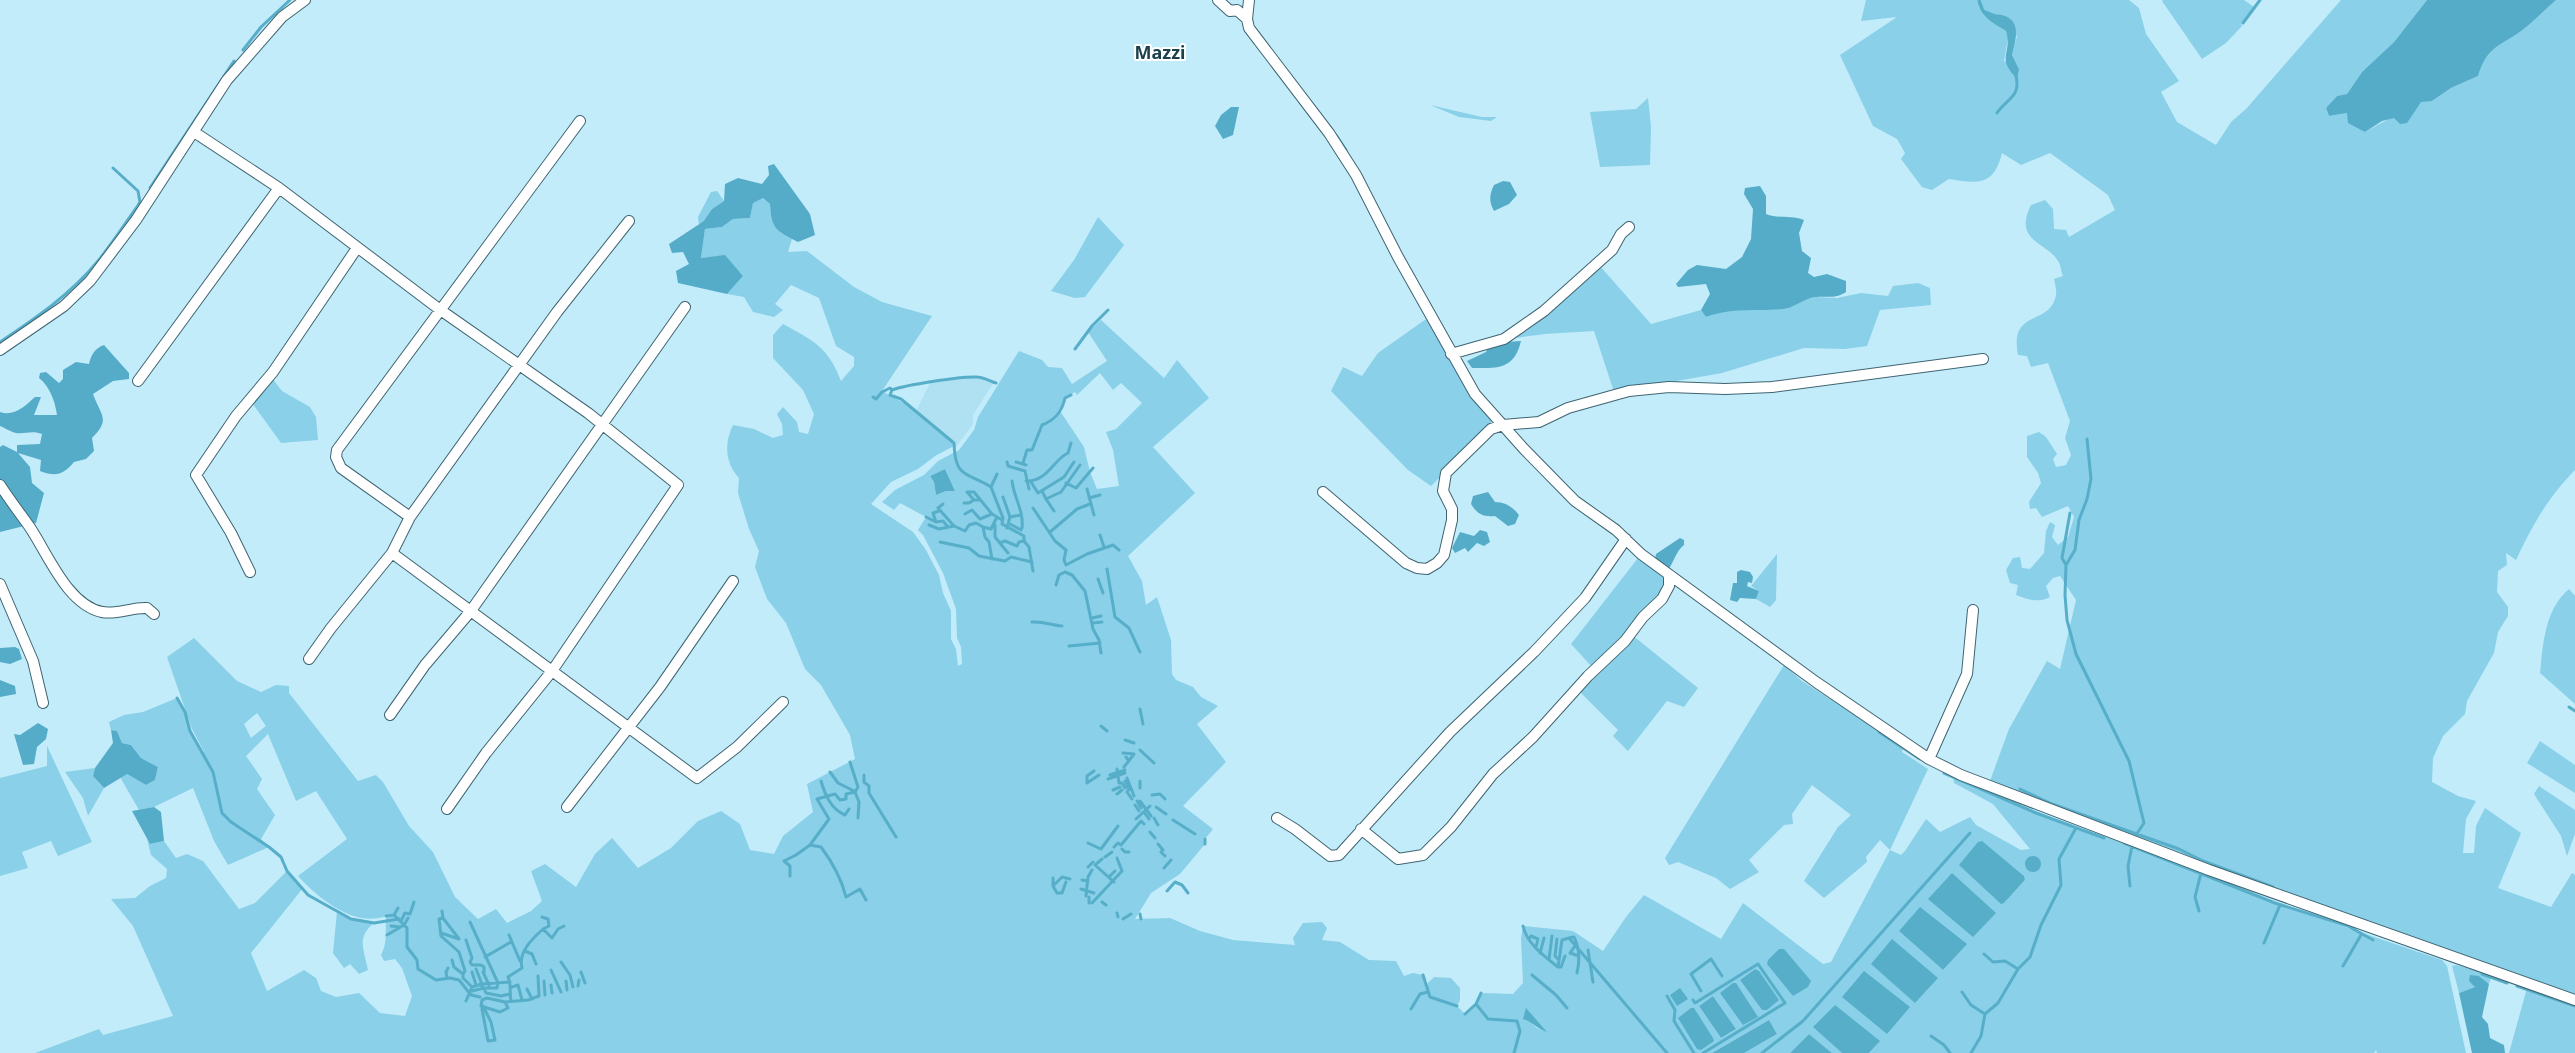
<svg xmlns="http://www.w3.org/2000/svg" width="2575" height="1053" font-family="'Noto Sans',sans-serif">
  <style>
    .built { fill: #afe1f2 }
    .green { fill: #89d0e8; fill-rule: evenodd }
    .forest { fill: #55acc8 }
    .water { fill: #57aec9 }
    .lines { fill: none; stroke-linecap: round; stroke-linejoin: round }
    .stream { stroke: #57aec9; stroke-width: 3 }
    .minor-casing { stroke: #3f6471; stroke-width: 12 }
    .minor { stroke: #fff; stroke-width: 10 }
    .labels { text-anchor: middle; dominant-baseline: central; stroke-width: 4; stroke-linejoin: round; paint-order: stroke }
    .quarter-label { font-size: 18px; font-weight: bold; fill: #1c414d; stroke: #fff }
  </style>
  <rect width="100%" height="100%" fill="#c3ecfb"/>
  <!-- built -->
  <path class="built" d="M979,377L994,382L973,415V424L954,450V443L916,411L930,383Z"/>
  <!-- green -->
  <path class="green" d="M1866,0H1977C1981,17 1991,22 2006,31L2008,38L2004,61L2019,69L2012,55L2017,36L1994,16L1983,11L1979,0H2129L2139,8L2146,34L2179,81L2161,92L2177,122L2216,145L2231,122L2246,109L2341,0H2427L2394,42L2362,72L2347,94L2337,96L2326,108L2329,116L2347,113L2365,132L2421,101H2432L2451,88L2478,76C2487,49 2495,48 2517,34C2531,25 2543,11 2556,0H2575V470C2547,499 2533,524 2516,560L2506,553L2507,565L2498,571L2497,592L2508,607V616L2498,632L2494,653L2467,701L2465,714L2443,736L2433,758L2432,782L2458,796L2476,801L2466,819L2463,853H2474L2476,826L2485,808L2521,833L2498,888L2551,907L2572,873L2575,875V994L2248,881L1990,781L2009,729L2047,661L2060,669L2076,600L2060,576L2053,578L2046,586L2050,597C2039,603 2028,600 2016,595L2018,585L2010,583L2006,570L2013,558L2020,557L2022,568L2030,569L2044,553L2046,531L2050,522L2055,525L2052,537L2058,545L2068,537L2074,517L2068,506L2042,517L2036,508L2030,509L2029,502L2041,483L2038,473L2027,457V436L2039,432L2046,437L2057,454L2053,459L2056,467L2066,465L2071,455L2065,438L2070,421L2048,363L2031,367L2027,356L2018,355C2009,308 2050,327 2056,295C2057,291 2055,284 2054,279L2063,276C2061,272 2061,265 2058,261C2046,241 2013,242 2031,205L2045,200L2053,209L2054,229L2066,230L2069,237L2115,210L2108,195L2050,153L2021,165L2002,153C1994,186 1978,184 1949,179L1932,190L1922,187L1901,159L1905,153L1897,139L1873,126L1840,55L1897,17L1861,21Z
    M2163,0H2244L2254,7L2241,24L2242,26L2226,43L2202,59L2162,1Z
    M1648,98L1651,127L1650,165L1600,167L1590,112L1636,109Z
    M1430,105L1482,117H1497L1491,121L1459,117Z
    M717,191L724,201L712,209L700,234L698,217L711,192Z
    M763,198L770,204C771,224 773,230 792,239L788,252L807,251L854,287L882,302L932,316L882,391L914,409L950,439L954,446L935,456L918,469L891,482L871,504L913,532L926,550L939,575L943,593L951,611V639L956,649L958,666L962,664L961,647L957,638L956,609L943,573L923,535L918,530L926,517L900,503L894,510L882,502L895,490L924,475L938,461L959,450L974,430L978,417L1019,351L1042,360L1048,367L1062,368L1072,384L1107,361L1088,332L1101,320L1164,378L1177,360L1209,398L1153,447L1195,493L1128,556L1142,581L1146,605L1157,597L1171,640L1172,674L1176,680L1193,687L1201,697L1218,706L1197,724L1226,762L1183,806L1213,829L1205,839V844L1180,874L1151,893L1135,919L1170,918L1200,931L1233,940L1295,945L1293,938L1303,923L1322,922L1327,928L1322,940L1340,942L1369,960L1396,961L1404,976L1413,973L1423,975L1426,985L1434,977L1451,978L1460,988V1000L1457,1006L1465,1014L1476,1004L1481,993L1513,994L1523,983L1521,938L1523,926L1573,931L1603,951L1626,917L1644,895L1721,939L1743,903L1823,964L1831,962L1890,850L1880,840L1866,857L1867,862L1824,898L1804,881L1838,827L1851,815L1812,785L1792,814L1793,824L1784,825L1749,860L1759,872L1730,889L1716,878L1678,862L1669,865L1665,858L1784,665L1802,681L1903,746L1902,752L1928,769L1890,850L1901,855L1905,851L1926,819L1940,832L1970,817L1976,825L2021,850L2030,849L1993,804L1954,783L1953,776L2076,828L2114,839L2280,905L2442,960L2447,966L2466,1053H2377L2376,1050L2374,1053H1869L1879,1042L1814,1027L1842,1053H1832L1809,1034L1790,1053H1744L1777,1034L1769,1020L1712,1053H35L99,1029L103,1035L173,1016L133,926L111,899L135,898L150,886L166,878L167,869L151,855L147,839L150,844L164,841L176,858L187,854L203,861L239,909L255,903L287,871L303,888L251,953L267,991L304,970L316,978L321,991L336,997L359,993L380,1013L405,1016L412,996L402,968L395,959L384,961L381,955C388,942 385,930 386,916C354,928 318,898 298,876L347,839L316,791L296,801L268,734L246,756L262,779L257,789L275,815L261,839L269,847L228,865L214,841L193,788L154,807L139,810L120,777L127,774L146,785L155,780L158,767L141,758L131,745L122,743L117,731L111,730L109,722L124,715L143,712L177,698C187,716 191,736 202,754L204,752L192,729L167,657L194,638L237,681L261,692L276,685L289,686V693L358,781L376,775L383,782L409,826L433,852L455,897L478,919L496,909L507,923L531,911L542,901L531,871L545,864L576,887L595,854L612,838L638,868L671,848L698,821L721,811L740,824L750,850L774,854L783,836L813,812L807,784L855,759L850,735L821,685L805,669L786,623L767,599L755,567L759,551L749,529L738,493L739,478C725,463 724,443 733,425L754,429L773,438L783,435L782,424L777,414L783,407L797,422L799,432L808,434L814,414L803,390L773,358V335L783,324C814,341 828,347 841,381L854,366V357L836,346L819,298L791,285L775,304L783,310L774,317L753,312L744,297L727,294L743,276L725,256L701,258L705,229L722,227L733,219L750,218L753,202ZM1100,373L1113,390L1121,383L1142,403L1116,429L1106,432L1113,450L1119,486L1097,489L1090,472L1084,447L1060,411L1065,398L1075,392L1077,395ZM945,469L955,491H946L936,495L934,482L930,476ZM257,713L266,726L251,738L244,724ZM1979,842H1982L2024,876L2025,880L2004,903H2001L1960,865ZM1899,931L1966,944L1943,970ZM1755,969L1762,1010L1740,980ZM1713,996L1736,1029L1721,1038L1699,1006ZM1526,1009L1546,1031C1533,1029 1530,1021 1526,1009Z
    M1098,217L1124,245L1085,297L1075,298L1051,291L1074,260Z
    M1600,266L1651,324L1701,310L1706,317L1727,310L1786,309L1795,303L1816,297L1837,298L1861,293L1888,296L1893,286L1918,283L1930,288L1931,305L1880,310L1867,346L1845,349L1804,348L1722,373L1614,392L1594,331L1545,334L1508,339L1554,309Z
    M1426,319L1491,420V426L1431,486L1408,470L1331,391L1343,367L1362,376L1378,353Z
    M272,378L282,391L310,407L316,417L318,440L281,443L252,403Z
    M1777,554L1776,600L1770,607L1756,599L1759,591L1751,586Z
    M1638,558L1665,577C1670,599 1609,652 1593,668L1571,644Z
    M2569,589L2575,596V704L2540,673C2543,644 2545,609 2569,589Z
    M1632,635L1698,688L1684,707L1667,701L1628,751L1613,736L1618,730L1580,692Z
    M2540,741L2575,765V793L2527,763Z
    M47,746L92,842L58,856L51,841L22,852L28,868L0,876V778L47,766Z
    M95,768L93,776L104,788L88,816L83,798L65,772Z
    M2539,786L2575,810V834L2567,856L2561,836L2534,794Z
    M337,911L351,919L374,923C356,937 364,950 368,970L359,974L350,964L344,968L333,953Z
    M2456,965L2492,975L2489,984L2479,976L2475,987L2459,993L2452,966Z
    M2527,988L2575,1002V1053H2505H2509Z"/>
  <!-- forest -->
  <path class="forest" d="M2427,0H2556C2543,11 2531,25 2517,34C2495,48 2487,49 2478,76L2451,88L2432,101L2421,102L2407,123L2400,124L2394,118L2382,121L2365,132L2348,123L2347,113L2329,116L2326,108L2337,96L2347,94L2362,72L2394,42Z
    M1231,107H1239L1233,135L1223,139L1215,126L1221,115Z
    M774,164L810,214L815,235L798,242C776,231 771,229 770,204L763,198L753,203L750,218L733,219L722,227L705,229L701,258L725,255L743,276L727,294L678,283L676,271L689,264L683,252L672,253L669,244L704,221L712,209L724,201L725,184L738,178L762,184L769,175L768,166Z
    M1503,181L1510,182L1517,195L1509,204L1494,211C1489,202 1489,195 1494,185Z
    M1760,186L1766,196V214C1779,219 1791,215 1804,220L1799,233L1802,251L1811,258L1808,273L1814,277L1827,274L1846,281V292C1835,299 1829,296 1816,297C1805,298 1793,308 1784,309C1755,312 1735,307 1706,317L1701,310L1710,294L1706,284L1678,287L1676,284L1688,270L1697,265L1726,269L1742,257L1751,239L1753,209L1744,194L1745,188Z
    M1521,341C1514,370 1498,368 1472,368L1467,361L1486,352L1489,346L1505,342Z
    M104,345L129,373V379L113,381L93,394C101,416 111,419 92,438L94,451L86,459L74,462C63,475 56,477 40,471L41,460L18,453L30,467L32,483L44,493L36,523L0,532V447L3,445L17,452V445L40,444L42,434C32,430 27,434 16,433C11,432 5,428 0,426V412C14,417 25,406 35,397H41L34,415H57C55,401 50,387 39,378L40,373L46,372L59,383L63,379V370L76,362L89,364C91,355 95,348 104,345Z
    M1488,492L1495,502C1505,502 1513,507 1519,515L1515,524L1508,526L1495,516C1483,517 1477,514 1471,504L1473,496Z
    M1480,530L1487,532L1490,542L1484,546L1477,543L1468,552L1465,548L1455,553L1452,548L1460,532L1474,536Z
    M1680,538L1684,540V545C1676,551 1674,562 1668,570L1655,559L1656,554Z
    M1741,570L1750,572L1753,577L1752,583L1748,582L1747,586L1759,591L1756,599L1740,598L1737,602L1730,600L1733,583H1737V572Z
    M15,647L19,649L22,659L10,664L0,662V648Z
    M0,680L15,686L16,694L0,697Z
    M38,723L48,729L46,739L37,747L34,764L23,765L14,734L20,735Z
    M111,730L117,731L122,743L131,745L141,758L158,767L155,780L146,785L127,774L104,788L93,776L95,768L113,743Z
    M154,807L161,812L164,841L150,844L132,811Z
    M2470,975L2479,976L2489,984L2482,1017L2488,1024L2490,1038L2504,1045L2505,1053H2472L2459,993L2475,987L2469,981Z"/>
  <!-- water -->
  <path class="water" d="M1977,0C1981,3 1981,9 1986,12C1993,16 1999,13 2005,16C2022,22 2015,43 2012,55L2019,69L2017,79C1995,56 2013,54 2006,31C1991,22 1981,17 1977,0Z
    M945,469L955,491H946L936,495L934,482L930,476Z
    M1982,841L2024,876L2025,880L2004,903L2001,904L1959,865L1978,842Z
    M2025 864a8 8 0 1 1 16 0a8 8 0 1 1-16 0Z
    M1952,873L1996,913L1973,937L1928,899Z
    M1920,907L1967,944L1943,970L1899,931Z
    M1892,939L1938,978L1915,1003L1871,964Z
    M1779,949H1784L1811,981L1808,987L1793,996L1767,964L1768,960Z
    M1755,969L1759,971L1779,1000L1767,1010H1762L1740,980Z
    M1864,971L1910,1007L1887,1034L1842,997Z
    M1733,983H1736L1758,1017L1743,1025L1720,993Z
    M1680,988L1688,999L1677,1006L1670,995Z
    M1713,996L1736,1029L1721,1038L1699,1006Z
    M1835,1005L1880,1041L1869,1053H1842L1813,1027Z
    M1526,1008L1547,1032C1537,1029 1533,1022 1523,1019Z
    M1691,1008H1694L1713,1038L1714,1041L1701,1050L1697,1049L1678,1018Z
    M1769,1020L1777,1034L1744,1053H1712Z
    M1809,1034L1832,1053H1790Z"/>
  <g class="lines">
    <!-- stream -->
    <path class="stream" d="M1979,0L1983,11L1995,16
      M2243,23L2260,0
      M243,50L261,27L290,0
      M1997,113C2007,98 2021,97 2016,76
      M1336,135L1346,150
      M150,188L234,61
      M0,342C36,318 71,294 98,261C112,244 124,225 137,207L140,202L138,191L113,168
      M1075,349L1092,326L1108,310
      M892,390C905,385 962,376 977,377C983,377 990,381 996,383
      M873,397L876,399L882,392L890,388L892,390L890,395L901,399L954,443C955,479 967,472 991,487L1003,518L1002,524L1024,536V541L1029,547L1033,571
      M2087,439L2091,479L2087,499L2079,520L2075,550L2066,565L2065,595L2067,620L2076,654L2129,761L2144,823L2136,835
      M1007,462L1008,466L1025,471L1029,489
      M1016,462L1026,465
      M1023,463L1027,450H1032L1042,425C1055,420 1062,412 1065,398L1071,395
      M1012,481C1014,498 1024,511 1022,528
      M1026,481C1047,482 1053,460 1068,453L1071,443
      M1031,482L1038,493L1064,477L1074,462
      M1066,483L1076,488L1093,468
      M991,487L997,474
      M1087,489L1094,515
      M1042,491L1046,499L1061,492L1080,465
      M967,492H974L992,514L1002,520
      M967,492L974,500H980
      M1003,497L1010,517L1007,528
      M1089,498L1100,495
      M1046,499L1054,511
      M964,503H969L974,500
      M943,504L938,508L954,526
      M1033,508L1055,541L1066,550L1064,560L1066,565L1087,554L1113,545L1119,550
      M965,514L972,510L980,519L992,514
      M926,517L936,522L943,521L948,527
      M1010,517L1021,515
      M936,522L933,513L939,511
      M1010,524L1021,530
      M929,525L939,529L954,526L965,531L969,525L976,523L983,527L985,537L989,542L992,559
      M995,525V537L1008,553
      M983,527L991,529L997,517
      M1050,532L1077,509L1090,504
      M1100,535L1104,547
      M940,542L969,548L979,556L1005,561L1011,557L1032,562
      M1000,543L1005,541L1017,546L1019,542L1024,541
      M2066,565L2062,558L2070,513
      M1107,569L1115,617L1129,628L1140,652
      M1098,579L1103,593
      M1056,585L1059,575L1065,572L1072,575L1085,591L1093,629L1099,640L1101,653
      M1092,618L1101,616
      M1032,622C1043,621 1051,625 1062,626
      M1093,623L1102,622
      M1069,646L1100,643
      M177,698L185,712L190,731L213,772L222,813L231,822L269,847L281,857L287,871L308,895L351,919L374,923L399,919
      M2569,707L2575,711
      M1140,709L1143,724
      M1101,726L1107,731
      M1879,732L1920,759
      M1125,740L1134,743
      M1140,750L1154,763
      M1123,753L1134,754L1124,767
      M1126,757L1129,761
      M850,762L858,787L855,792L859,802L858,818
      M1117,769L1119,783H1122L1125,788
      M1094,771L1087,776V783L1099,775
      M830,772L838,783L854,791
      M1944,773L2036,813L2104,838
      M864,775V782L869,786V793L896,837
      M1110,775L1125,770
      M1127,778L1134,796
      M1108,779L1125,773
      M821,781C825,795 831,809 845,815L849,809
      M1125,781L1129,789L1127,792L1132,799
      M1140,788V781
      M2020,789L2052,804L2179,849L2203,861L2273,887
      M1113,790L1120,787
      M855,792L846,794V799L840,800L835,794L817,799L829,819L810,845L821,847C833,863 841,877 846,897L860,889L866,900
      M1117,794L1122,790
      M1152,795L1160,794L1165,799
      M1137,801L1141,808
      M1140,801L1151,816
      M1135,805L1139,811
      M1156,807L1166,814
      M1144,812L1149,819
      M1154,818L1158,825
      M1136,819L1150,806
      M1173,820L1195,834
      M1150,832L1155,838
      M1205,839V844
      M1088,843L1101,849L1118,826
      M2124,843L2275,903L2348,926L2373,940
      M1158,844L1163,850L1161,852L1165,856
      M1114,847L1118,843L1121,845L1141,821L1144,824
      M1122,849L1125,852H1129
      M1105,857L1112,852
      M1102,859L1095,865L1114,882
      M1088,867L1093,862
      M1164,868L1171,860
      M790,876V866L784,861L796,855L810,845
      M1109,877L1115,871
      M1053,878V886L1057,893H1062L1066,882
      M1082,880L1088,881
      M1054,885L1062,877L1070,879
      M2130,886L2128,866L2132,846
      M1081,889L1094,893
      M1167,891L1175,882L1182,885L1188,893
      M1086,896L1088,877L1092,870
      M1102,902L1106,905
      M1089,903V897
      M1092,903L1122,871L1117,858
      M442,911L443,918L439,919L441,936L459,952L465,971L463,974V978L472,987
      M2199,911L2195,897L2201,873
      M1117,913L1118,917
      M1140,914L1141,919
      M394,915L398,908
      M386,916L394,915L407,928V947L417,960L418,969L436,980L450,978L459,980L471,995L480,997
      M542,917L548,919L549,926L543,929
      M1123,919L1131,914
      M401,921L405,913L410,914L414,902
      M470,922L498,983L497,988H484L480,984
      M391,926L400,927
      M1523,926C1527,944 1544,956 1558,967H1561L1565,956
      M441,933L459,939L443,918
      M387,935L404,925L408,918
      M509,935L520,961
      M1569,938L1574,937C1580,949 1580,960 1577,973
      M1529,939L1531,936L1538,939L1536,947
      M1557,939L1555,956L1559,960
      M466,940L472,958L470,962L472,965H481L484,967V973
      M2264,943L2280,905
      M1575,946L1570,953L1579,956
      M1588,950L1593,982
      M525,951L532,954L536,964
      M1540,953L1544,938
      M1984,954L1993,962L2005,961L2018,969
      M485,957L511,942
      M1549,959L1552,936
      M452,960L454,967L463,974
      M561,962L570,975L573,987
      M2343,966L2361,935
      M1558,967L1562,940L1569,938L1667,1053
      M476,969L482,984
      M551,970L561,992
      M472,972L476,985
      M483,972L489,985
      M581,972L585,983
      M2482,974L2507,983
      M1423,975L1430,997L1457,1006
      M1532,975L1556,995L1567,1008
      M447,978L446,972L448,968
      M544,981L545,995
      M566,981L567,990
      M551,985L552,993
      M578,986L579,980
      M2517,986L2575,1006
      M512,987L518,985L522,1000
      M527,989L532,999
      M472,991L484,988L486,993L501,996L510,994
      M1701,991L1691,974L1711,959L1722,976
      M1962,992L1971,1005L1985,1014
      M1667,996L1675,1010L1674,1021L1694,1053
      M1693,1000L1695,1003L1758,964L1785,1003L1703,1053
      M466,1001L472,987L482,984L510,982
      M511,1001C509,992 512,986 508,977L522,968C518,952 532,939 543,929L552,938L558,929L564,926
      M1476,1004L1488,1019L1517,1021L1520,1031L1514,1053
      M481,1006L500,1012L508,1008L505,1002L528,1000L539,996L538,976
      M481,1006L482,1000L487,998L505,1002
      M482,1009L488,1041L495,1040L491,1022L483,1006
      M1411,1009L1420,994L1428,992
      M1465,1014L1476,1004L1481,993
      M1931,1036L1944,1045L1950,1053
      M1762,1053L1803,1021L1970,833
      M1971,1053L1981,1036L1985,1014L1998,1003L2018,969L2030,957L2041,925L2061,885L2059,859L2076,828"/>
    <!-- minor casing -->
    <g class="minor-casing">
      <path id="minor" d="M1218,0L1230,11L1237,10L1247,19
        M1249,0L1247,19L1249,28L1329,133L1356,175L1398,257L1475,394L1524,449L1575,501L1616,530L1641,554L1816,682L1929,759L1961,775L2209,870L2575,1000
        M194,132L279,188L439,309L588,413L678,485L552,671L486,753L447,809
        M0,350L64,306L90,281L136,220L227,80L282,17L305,0
        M1451,354L1504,339L1544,311L1612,250L1621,234L1629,227
        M138,381L279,188
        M0,485C9,499 19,512 29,526C47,552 67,605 102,612C117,615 132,607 147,608L154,614
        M1323,492L1406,563L1417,568L1427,569L1437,563L1444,555L1452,520V509L1443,491L1446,473L1491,429L1503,425L1539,422L1568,408L1629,391L1669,387L1725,389L1772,387L1983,359
        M410,517L341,468L336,457L337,450L580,121
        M392,553L697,778L737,747L783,702
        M250,572L231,533L196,475L236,416L273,372L357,248
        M0,584L33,661L43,703
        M309,659L331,628L392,553L410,517L557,312L629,221
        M390,715L425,665L470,612L685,307
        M1929,759L1967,674L1973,610
        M567,807L660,687L733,581
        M1277,818L1295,829L1330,856L1339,855L1450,732L1534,652L1585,598L1626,539
        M1361,829L1398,859L1423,855L1451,827L1493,774L1533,737L1588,676L1625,641L1643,617L1662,599L1669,586V575"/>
    </g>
    <!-- minor -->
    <use href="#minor" class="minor"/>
  </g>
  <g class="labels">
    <!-- quarter labels -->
    <g class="quarter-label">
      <text x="1160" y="52">Mazzi</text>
    </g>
  </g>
</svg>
